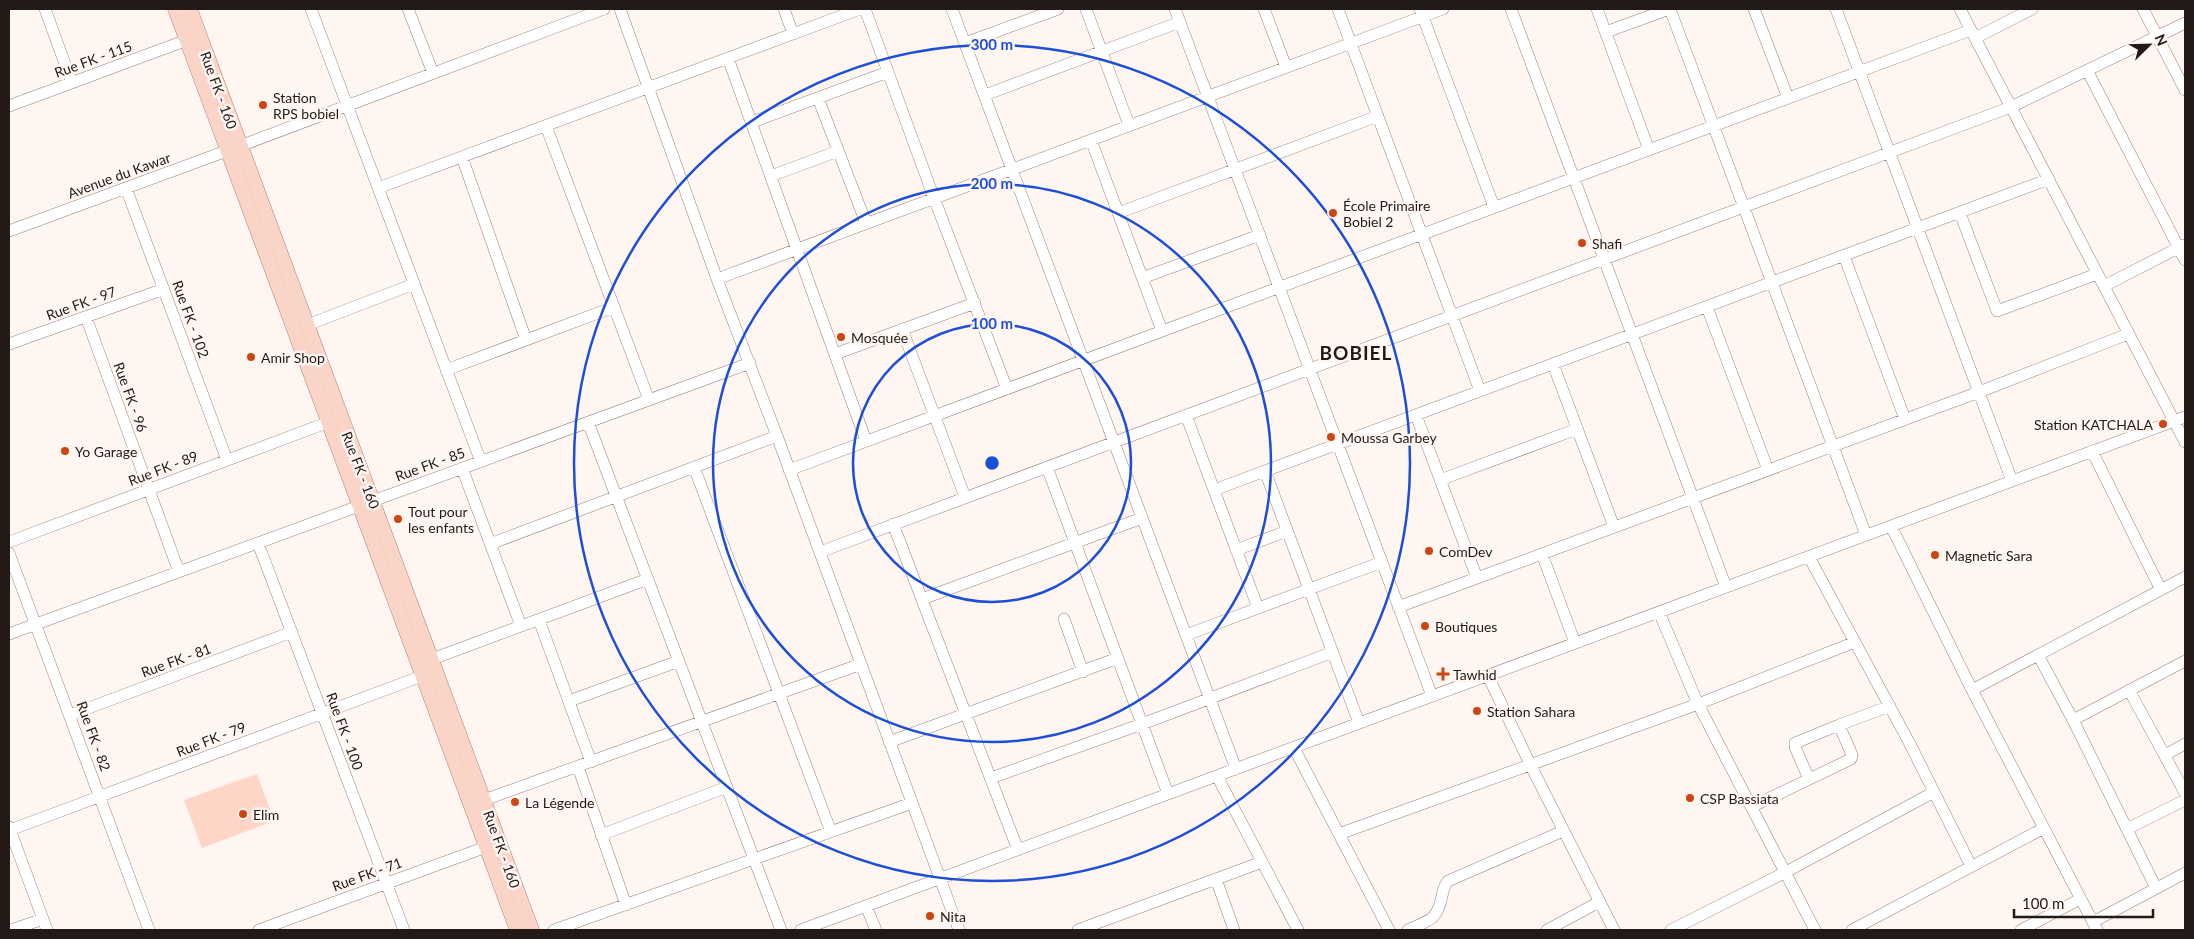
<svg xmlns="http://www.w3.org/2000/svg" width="2194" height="939" font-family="Lato,sans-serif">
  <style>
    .green { fill: #ffd5c8 }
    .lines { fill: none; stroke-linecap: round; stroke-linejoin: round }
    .minor-casing { stroke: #978079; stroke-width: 12 }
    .major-casing { stroke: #ad8173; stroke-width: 15 }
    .minor { stroke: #fff; stroke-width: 11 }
    .major { stroke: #fbd4c8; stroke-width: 14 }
    .ring { fill: none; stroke: #1d4ed8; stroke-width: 2.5 }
    .poi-dot { fill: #cc4512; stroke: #fff5f1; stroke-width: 2 }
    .labels { text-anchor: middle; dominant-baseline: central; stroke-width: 5; stroke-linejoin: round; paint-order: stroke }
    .street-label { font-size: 14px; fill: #231a18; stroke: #fff5f1 }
    .poi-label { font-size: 14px; fill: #231a18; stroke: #fff5f1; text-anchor: start }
    .district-label { font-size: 19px; font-weight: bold; letter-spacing: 1px; fill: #231a18; stroke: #fff5f1 }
    .centre { fill: #1d4ed8; stroke: #fff5f1; stroke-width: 2.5 }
    .ring-label { font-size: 15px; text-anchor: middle; font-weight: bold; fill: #1d4ed8; stroke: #fff5f1; stroke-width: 5; stroke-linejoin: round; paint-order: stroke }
  </style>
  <rect width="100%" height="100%" fill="#fff5f1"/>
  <!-- green -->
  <path class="green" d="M257,774L274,821L202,848L184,800Z"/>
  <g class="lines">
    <!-- minor casing -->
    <g class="minor-casing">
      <path id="minor" d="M45,9L72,83
        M311,9L481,462
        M408,9L433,73
        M620,9L717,279L777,436L959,930
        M784,9L793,34
        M865,9L934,198L1007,389
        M952,9L1236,769
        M1086,9L1129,125
        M1175,9L1432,696
        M1264,9L1286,67
        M1338,9L1480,391
        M1420,9L1494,207
        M1511,9L1726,587
        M1597,9L1649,150
        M1670,9L1866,535
        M1754,9L1788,98
        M1836,9L2012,481
        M1960,9L2185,442
        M2143,9L2185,90
        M1606,32L1669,9
        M1975,38L2032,9
        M965,43L1058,9
        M728,58L866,441
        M2088,72L2185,260
        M985,95L1180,22
        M818,98L866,223
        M9,106L187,40
        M752,122L888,72
        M546,126L649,400
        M1091,140L1162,331
        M462,157L526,340
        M771,176L838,151
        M126,188L227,460
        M378,188L860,9
        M1118,213L1378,116
        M1960,213L1997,311L2097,274
        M9,231L240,146L604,9
        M1844,256L1905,419
        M1142,278L1260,235
        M717,279L1443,9
        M2104,286L2184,245
        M1707,307L1768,470
        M86,317L179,572
        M307,325L414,284
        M902,329L965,497
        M9,344L164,289
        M835,354L975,303
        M1553,364L1614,527
        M446,370L614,307
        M1186,415L1258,608
        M1416,415L1477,578L1979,392L2128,334
        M588,422L781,930
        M2092,451L2161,590
        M694,467L831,832
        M1047,467L1168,794
        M462,468L521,626
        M789,470L1971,30
        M1265,471L1359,723
        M1440,480L1577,429
        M1214,490L2049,179
        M893,524L1018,850
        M1891,526L1972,690L2097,930
        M9,542L329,422
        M258,543L404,930
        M490,544L777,436
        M1236,550L1287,531
        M820,552L2011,107L2185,23
        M9,553L149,930
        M1542,554L1575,643
        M1809,557L1910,744L1971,866
        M922,599L1142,518
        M1398,607L1477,578
        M1659,612L1698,704L1815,930
        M1064,619L1083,672
        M539,620L591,762
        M9,634L750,363
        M1186,635L1382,562
        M2038,655L2073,720L2156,888
        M424,662L648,579
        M1488,676L1530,764L1614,930
        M1972,690L2185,577
        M2129,690L2185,793
        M569,701L679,661
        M70,715L292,632
        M2073,720L2185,661
        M889,742L1118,658
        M1294,748L1389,930
        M2165,755L2185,744
        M578,767L626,905
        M1217,776L1298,930
        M991,778L1142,724L1333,652
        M1809,779L1795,747V743L1839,725
        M484,800L861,664
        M1751,807L1851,759L1852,755L1839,725L1890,706
        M9,827L47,930
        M2127,829L2185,800
        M10,830L422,676
        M1339,834L1698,704L1855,642
        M601,835L727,787
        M1216,879L1234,930
        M866,906L876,930
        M2093,922L2185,873
        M11,930L43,919
        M259,930L486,847
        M554,930L912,803
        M801,930L2185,417
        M1078,930L1262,862
        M1408,930C1429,920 1437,921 1442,896C1443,890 1444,886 1448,881L1563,831
        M1547,930L1599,902
        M1671,930L1784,873L1934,792
        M1852,930L2044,828
        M2021,930L2080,899"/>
    </g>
    <!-- major casing -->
    <g class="major-casing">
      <path id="major" d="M175,9L517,930
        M190,9L532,930"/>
    </g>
    <!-- minor -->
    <use href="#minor" class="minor"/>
    <!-- major -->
    <use href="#major" class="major"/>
  </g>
  <!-- distance rings -->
  <g class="ring">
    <circle cx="992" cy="463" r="139"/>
    <circle cx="992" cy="463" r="279"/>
    <circle cx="992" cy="463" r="418"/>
  </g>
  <!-- markers -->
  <g class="poi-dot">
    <circle cx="263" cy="105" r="5"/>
    <circle cx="1333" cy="213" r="5"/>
    <circle cx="1582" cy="243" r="5"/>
    <circle cx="841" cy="337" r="5"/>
    <circle cx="251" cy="357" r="5"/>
    <circle cx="2163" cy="424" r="5"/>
    <circle cx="1331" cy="437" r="5"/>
    <circle cx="65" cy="451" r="5"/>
    <circle cx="398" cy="519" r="5"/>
    <circle cx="1429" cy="551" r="5"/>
    <circle cx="1935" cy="555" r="5"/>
    <circle cx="1425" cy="626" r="5"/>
    <path d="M1440.5 666.5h5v5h5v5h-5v5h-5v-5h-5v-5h5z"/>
    <circle cx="1477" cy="711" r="5"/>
    <circle cx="1690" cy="798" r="5"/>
    <circle cx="515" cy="802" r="5"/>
    <circle cx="243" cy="814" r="5"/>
    <circle cx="930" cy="916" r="5"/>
  </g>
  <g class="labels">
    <!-- street labels -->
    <g class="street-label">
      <text transform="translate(93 59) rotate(-20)">Rue FK - 115</text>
      <text transform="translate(219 90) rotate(70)">Rue FK - 160</text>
      <text transform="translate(119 175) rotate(-20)">Avenue du Kawar</text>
      <text transform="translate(81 303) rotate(-20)">Rue FK - 97</text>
      <text transform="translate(191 319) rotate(70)">Rue FK - 102</text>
      <text transform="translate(131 397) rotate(70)">Rue FK - 96</text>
      <text transform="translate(430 464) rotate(-20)">Rue FK - 85</text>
      <text transform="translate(163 468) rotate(-21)">Rue FK - 89</text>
      <text transform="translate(361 470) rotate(69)">Rue FK - 160</text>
      <text transform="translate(176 660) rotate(-20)">Rue FK - 81</text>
      <text transform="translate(345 731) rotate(70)">Rue FK - 100</text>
      <text transform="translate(94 736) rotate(70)">Rue FK - 82</text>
      <text transform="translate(211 739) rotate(-21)">Rue FK - 79</text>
      <text transform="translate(502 849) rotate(70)">Rue FK - 160</text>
      <text transform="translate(367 874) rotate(-20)">Rue FK - 71</text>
    </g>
    <!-- poi labels -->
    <g class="poi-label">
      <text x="273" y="97">Station<tspan x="273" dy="16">RPS bobiel</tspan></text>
      <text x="1343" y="205">École Primaire<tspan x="1343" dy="16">Bobiel 2</tspan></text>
      <text x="1592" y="243">Shafi</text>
      <text x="851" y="337">Mosquée</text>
      <text x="261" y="357">Amir Shop</text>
      <text x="2153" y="424" text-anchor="end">Station KATCHALA</text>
      <text x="1341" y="437">Moussa Garbey</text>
      <text x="75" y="451">Yo Garage</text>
      <text x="408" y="511">Tout pour<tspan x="408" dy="16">les enfants</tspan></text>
      <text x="1439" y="551">ComDev</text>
      <text x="1945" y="555">Magnetic Sara</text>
      <text x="1435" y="626">Boutiques</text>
      <text x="1453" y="674">Tawhid</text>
      <text x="1487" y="711">Station Sahara</text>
      <text x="1700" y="798">CSP Bassiata</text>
      <text x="525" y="802">La Légende</text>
      <text x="253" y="814">Elim</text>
      <text x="940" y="916">Nita</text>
    </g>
    <!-- district labels -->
    <g class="district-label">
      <text x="1356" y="352">BOBIEL</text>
    </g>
  </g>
  <circle cx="992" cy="463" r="8" class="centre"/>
  <g class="ring-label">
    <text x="992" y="50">300 m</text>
    <text x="992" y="189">200 m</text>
    <text x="992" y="329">100 m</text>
  </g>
  <!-- border -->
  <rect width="2194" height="939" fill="none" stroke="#231a18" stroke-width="20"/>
  <!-- north arrow -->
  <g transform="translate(2149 45) rotate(67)" stroke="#fff5f1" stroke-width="4" paint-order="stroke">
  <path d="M0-4L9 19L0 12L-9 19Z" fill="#231a18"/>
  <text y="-8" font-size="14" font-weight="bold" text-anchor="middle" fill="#231a18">N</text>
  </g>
  <!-- scale -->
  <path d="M2014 909v8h139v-8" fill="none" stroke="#231a18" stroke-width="2.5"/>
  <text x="2022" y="909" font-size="15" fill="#231a18" stroke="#fff5f1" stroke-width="4" paint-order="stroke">100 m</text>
</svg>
